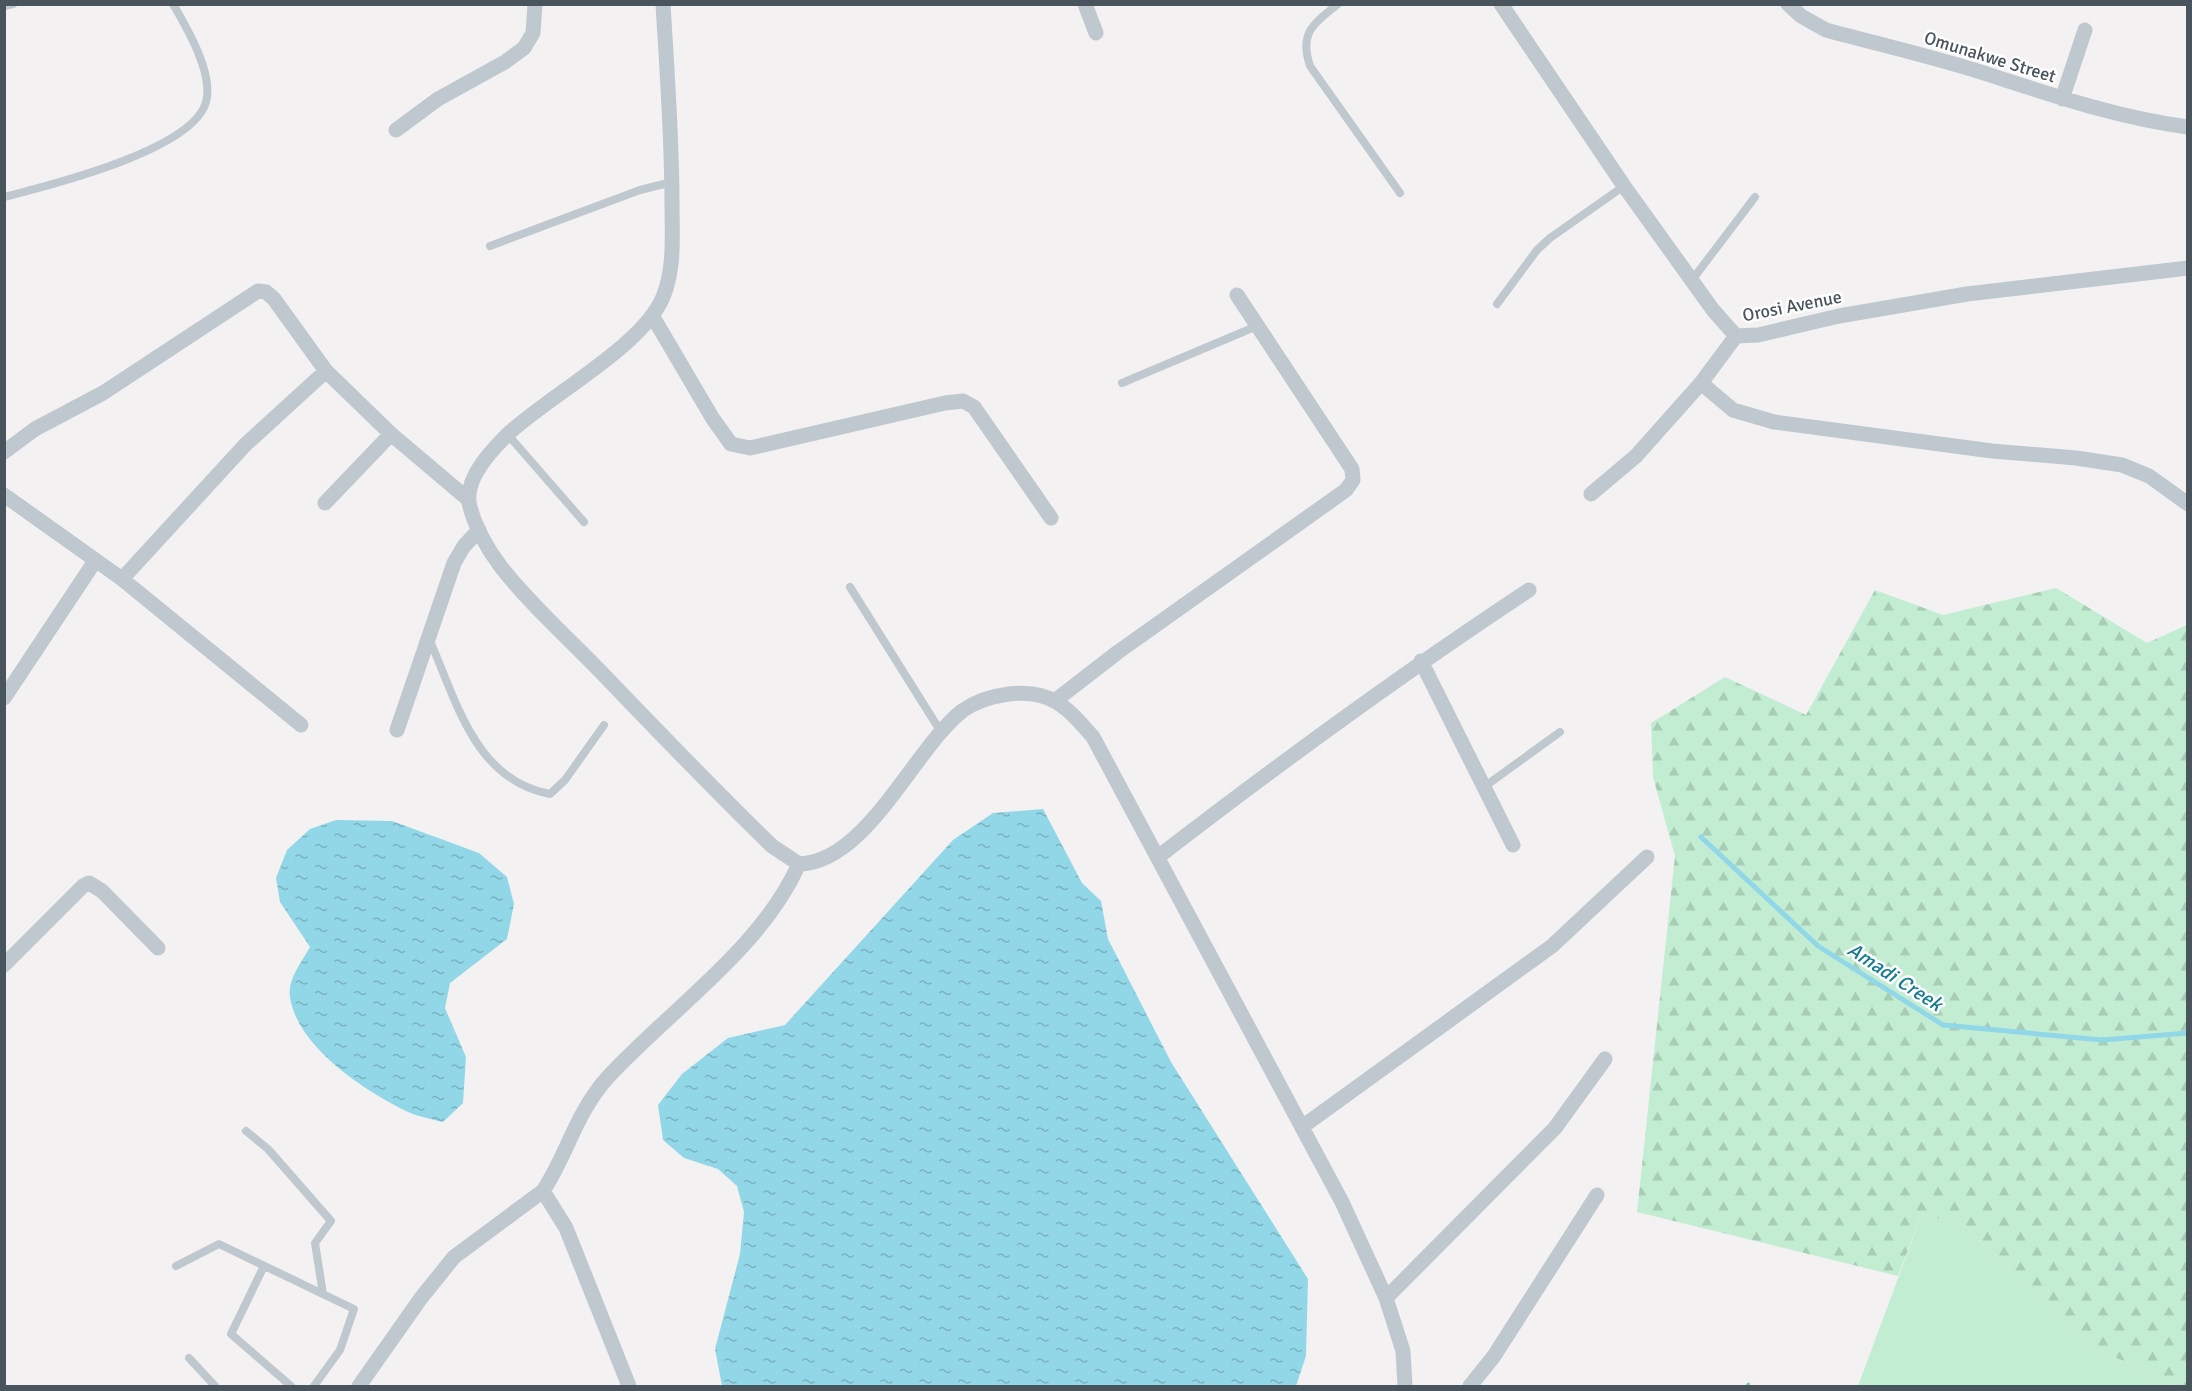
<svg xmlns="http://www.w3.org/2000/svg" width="2192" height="1391" font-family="Signika,sans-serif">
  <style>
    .green { fill: #c2edd2 }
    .forest { fill: url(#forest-firs) }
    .water { fill: url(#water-ripples) }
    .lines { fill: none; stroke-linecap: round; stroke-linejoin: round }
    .stream { stroke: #92d7e7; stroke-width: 5 }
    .path { stroke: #7cc9a2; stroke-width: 3; stroke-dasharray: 4.5 3; stroke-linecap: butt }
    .lane { stroke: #bfc8ce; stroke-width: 8 }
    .street { stroke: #bfc8ce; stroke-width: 15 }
    .labels { text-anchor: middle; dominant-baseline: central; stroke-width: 5; stroke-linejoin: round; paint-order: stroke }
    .street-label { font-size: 18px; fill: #49545d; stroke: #fff }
    .water-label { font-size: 20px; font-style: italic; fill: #157c96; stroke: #fff }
  </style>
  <defs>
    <pattern id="forest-firs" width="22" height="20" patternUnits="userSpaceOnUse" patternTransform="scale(1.5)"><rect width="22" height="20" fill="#c2edd2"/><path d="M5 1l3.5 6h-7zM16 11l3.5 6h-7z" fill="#a8cdb7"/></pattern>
    <pattern id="water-ripples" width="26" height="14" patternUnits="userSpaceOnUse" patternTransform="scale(1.5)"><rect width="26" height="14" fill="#92d7e7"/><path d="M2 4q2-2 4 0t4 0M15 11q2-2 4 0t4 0" fill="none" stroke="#79b1be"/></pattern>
  </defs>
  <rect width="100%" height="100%" fill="#f3f1f1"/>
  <!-- green -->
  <path class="green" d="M1922,1214L1965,1226L2088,1345L2179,1386H1858Z"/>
  <!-- forest -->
  <path class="forest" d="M2056,588L2147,643L2187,625V1386H2179L2088,1345L1965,1226L1922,1214L1898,1276L1637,1212L1675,856L1653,777L1651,723L1725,677L1806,715L1875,590L1943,615Z"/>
  <!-- water -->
  <path class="water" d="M1043,809L1082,883L1101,901L1108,939L1171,1062L1308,1279L1306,1356L1296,1386H722L715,1349L740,1254L744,1212L737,1186L718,1169L684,1158L663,1140L658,1105L682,1074L728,1038L785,1025L953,840L993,813Z
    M336,820L392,821L479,853L507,877L514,904L507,939L450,983L445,1008L466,1057L463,1103L443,1122C432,1119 419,1117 408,1112C366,1092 297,1047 290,997C287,979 302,962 310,947L280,902L276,878L287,850L310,829Z"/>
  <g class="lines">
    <!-- stream -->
    <path class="stream" d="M1701,837L1818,946L1943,1025L2102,1040L2188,1033"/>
    <!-- path -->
    <path class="path" d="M1747,1386L1749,1383"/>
    <!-- lane -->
    <path class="lane" d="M1338,4C1313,24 1299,33 1310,66L1400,193
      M4,6L13,4
      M4,197C51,185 193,150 206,102C214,74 187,28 173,4
      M490,246L640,190L672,182
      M1692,280L1755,197
      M1497,304L1537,250L1550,238L1624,186
      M1122,383L1257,326
      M508,435L584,522
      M850,587L941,732
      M430,641C457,702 475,780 550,794L565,780L604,725
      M1484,787L1560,732
      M246,1131L268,1149L331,1221L315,1243L323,1294
      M176,1266L219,1244L354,1309L340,1350L314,1386
      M264,1266L231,1334L291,1386
      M189,1358L215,1386"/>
    <!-- street -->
    <path class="street" d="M663,4C667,71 672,137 672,204C672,235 675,268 663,297C643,346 548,396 507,435C491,451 466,477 469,502C473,524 488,550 501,567C530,604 567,637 599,670C656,729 713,789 772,846L799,864C866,863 914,749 962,711C976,701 993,696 1009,694C1051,689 1067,707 1093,737L1342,1202L1386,1298L1403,1351L1405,1386
      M1085,4L1096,33
      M1501,4L1624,186L1713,310L1736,336L1758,335L1839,316L1967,294L2188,268
      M1788,4L1801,16L1826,30C1881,45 1939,58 1993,76C2058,97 2120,118 2188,127
      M2062,99L2085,30
      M396,130L438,99L505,62L524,48L533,33L535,4
      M653,317L713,419L731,444L750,448L945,403L963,401L974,407L1051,518
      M1701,383L1733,410L1774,422L1992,451L2076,458L2122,465L2149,476L2188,504
      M4,452L35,429L103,393L258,291L266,292L274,299L326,371L391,434L469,500
      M1591,494L1636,456L1701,383L1736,336
      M4,495L122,579L301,725
      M325,503L391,434
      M122,579L245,445L326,371
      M1421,661L1513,845
      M4,698L95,561
      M1056,700L1118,652L1346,490L1353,480L1352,469L1237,295
      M397,730L454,563L464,546L479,530
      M1158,857C1280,763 1400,675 1529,590
      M4,965L83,886L89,883L102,891L158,948
      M1302,1127L1552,946L1647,857
      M543,1191L566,1228L629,1386
      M1386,1298L1555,1128L1605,1059
      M359,1386L421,1298L454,1257L543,1191C568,1153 575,1114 608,1077C671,1009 761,949 799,864
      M1470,1386L1494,1356L1597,1195"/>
  </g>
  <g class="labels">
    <!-- street labels -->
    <g class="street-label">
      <text transform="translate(1990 57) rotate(17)">Omunakwe Street</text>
      <text transform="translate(1792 306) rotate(-11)">Orosi Avenue</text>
    </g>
    <!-- water labels -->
    <g class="water-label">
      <text transform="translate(1895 977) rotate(33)">Amadi Creek</text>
    </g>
  </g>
  <!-- border -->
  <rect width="2192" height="1391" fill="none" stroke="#49545d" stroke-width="12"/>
</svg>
